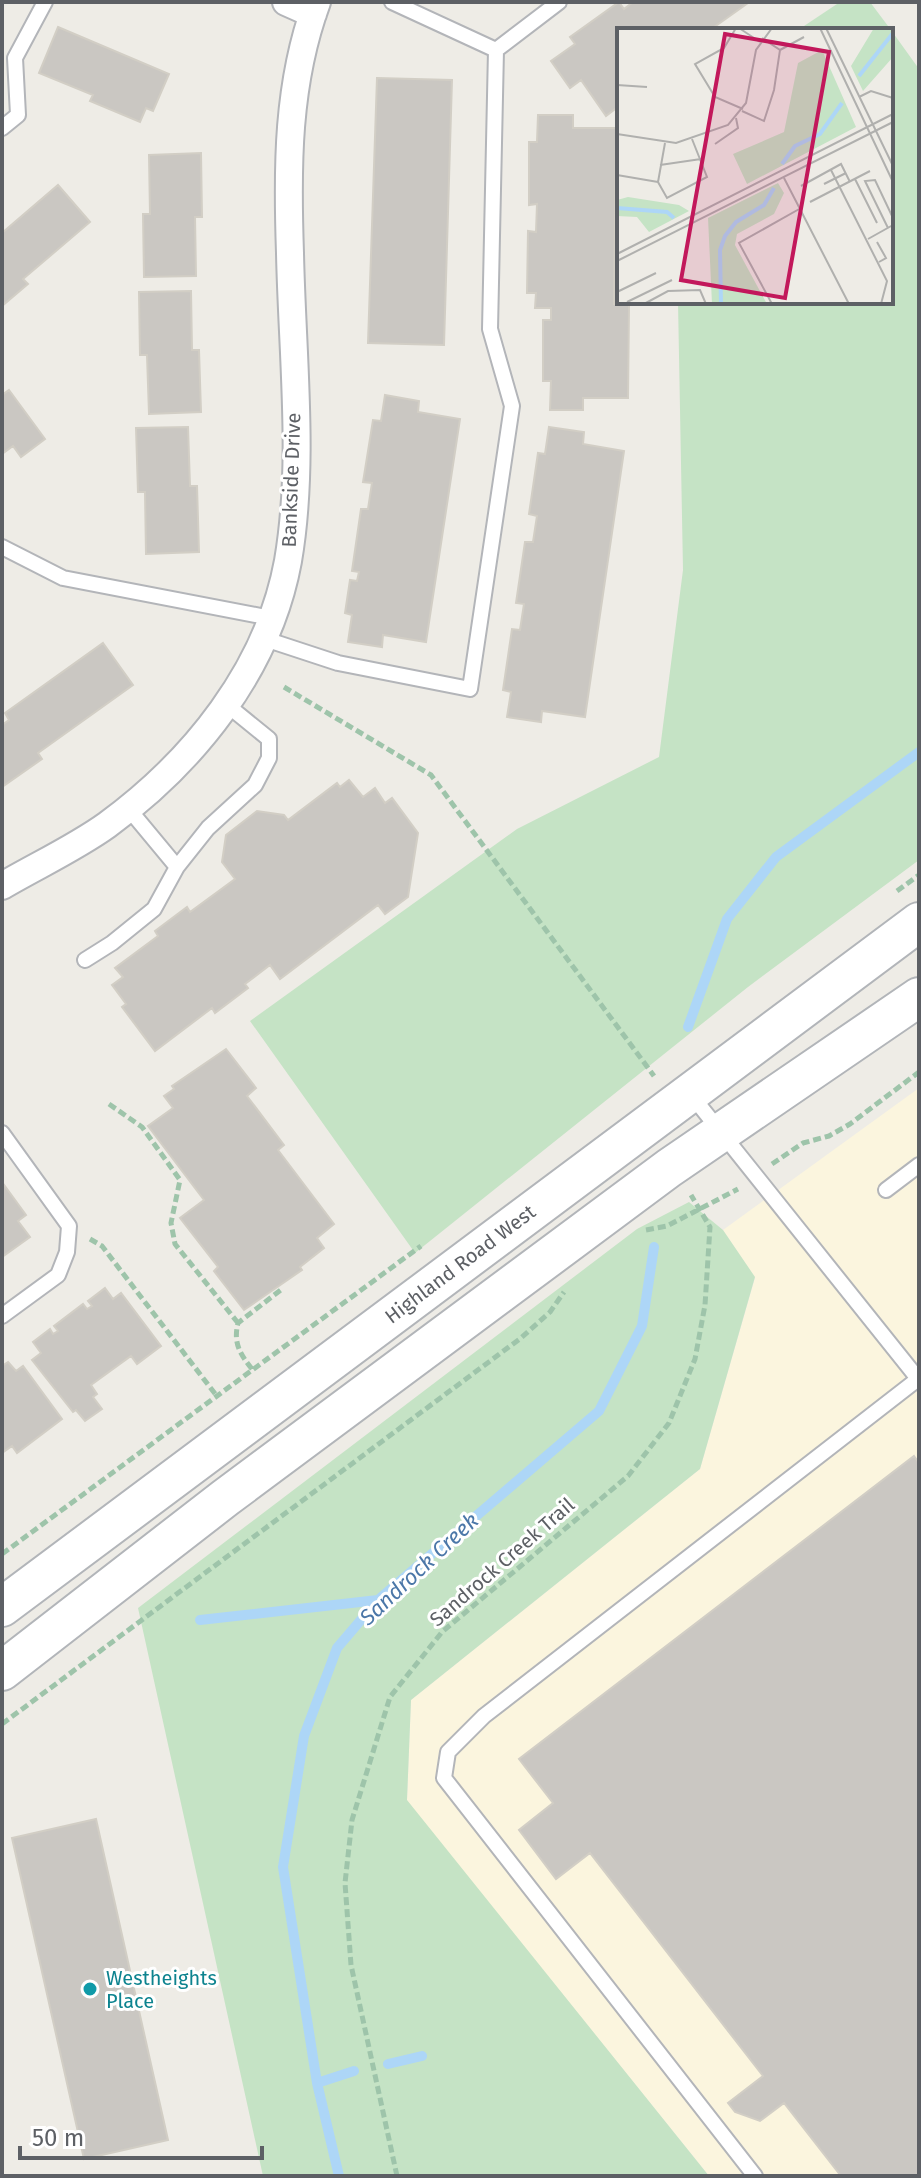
<svg xmlns="http://www.w3.org/2000/svg" width="921" height="2178" font-family="'Fira Sans',sans-serif">
  <style>
    .commercial { fill: #fbf5de }
    .green { fill: #c5e3c5 }
    .lines { fill: none; stroke-linecap: round; stroke-linejoin: round }
    .stream { stroke: #add6f7; stroke-width: 10 }
    .building { fill: #cac7c2; stroke: #d2cec5; stroke-width: 2 }
    .lane-casing { stroke: #b3b5b9; stroke-width: 18 }
    .street-casing { stroke: #b3b5b9; stroke-width: 30 }
    .secondary-casing { stroke: #b2b5b9; stroke-width: 42 }
    .path { stroke: #9ec4aa; stroke-width: 5; stroke-dasharray: 8 4; stroke-linecap: butt }
    .lane { stroke: #fff; stroke-width: 14 }
    .street { stroke: #fff; stroke-width: 26 }
    .secondary { stroke: #fff; stroke-width: 38 }
    .culture-dot { fill: #0f9aa8; stroke: #fff; stroke-width: 3 }
    .labels { text-anchor: middle; dominant-baseline: central; stroke-width: 6; stroke-linejoin: round; paint-order: stroke }
    .street-label { font-size: 20px; fill: #5d6065; stroke: #fff }
    .culture-label { font-size: 20px; fill: #0d838f; stroke: #fff; text-anchor: start }
    .water-label { font-size: 22px; font-style: italic; fill: #4b77a8; stroke: #fff }
    .inset-river { fill: none; stroke: #add6f7; stroke-width: 4 }
    .inset-road { fill: none; stroke: #b0b0ae; stroke-width: 2 }
    .view { fill: #c2185b; fill-opacity: 0.15; stroke: #c2185b; stroke-width: 4 }
    .inset-edge { fill: none; stroke: #5d6065; stroke-width: 4 }
  </style>
  <rect width="100%" height="100%" fill="#eeece6"/>
  <!-- commercial -->
  <path class="commercial" d="M919,1088V2176H709L407,1801L411,1700L700,1469L755,1278L723,1230Z"/>
  <!-- green -->
  <path class="green" d="M840,2H870L891,30H798Z
    M891,30L919,69V860L748,987L415,1253L250,1021L517,829L659,757L683,570L678,302H891Z
    M689,1202L723,1230L755,1277L700,1469L411,1700L407,1800L709,2176H263L138,1608L637,1229Z"/>
  <g class="lines">
    <!-- stream -->
    <path class="stream" d="M688,1027L727,919L776,857L919,752
      M200,1620L378,1600
      M388,2064L422,2056
      M317,2083L354,2071
      M339,2176L317,2083L283,1867L304,1736L337,1648L378,1600L599,1411L642,1326L654,1247"/>
  </g>
  <!-- building -->
  <path class="building" d="M619,2L624,9L633,2L748,3L710,30H619V106L606,116L581,80L570,88L551,61L575,44L570,37Z
    M58,27L169,74L153,111L146,108L140,122L90,101L93,95L39,73Z
    M377,78L452,80L444,345L368,343Z
    M538,115H573V128H616L614,304L629,305L628,398H583V410H550L551,381H543V320H551V308H535L536,293H527L528,231L536,232L537,204L529,205V142H537Z
    M201,153L202,217H195L196,276L144,277L143,214H150L149,155Z
    M58,185L90,222L23,279L28,284L2,306V233Z
    M191,291L192,350H199L201,412L149,414L147,355H140L139,292Z
    M9,390L45,439L21,457L13,446L2,454V395Z
    M385,395L419,401L418,412L460,419L426,642L383,635L382,647L348,642L352,615L345,613L350,580L357,581L359,572L352,571L361,509H368L372,483L363,482L373,420L381,421Z
    M188,427L190,486H197L199,552L146,554L145,492H138L136,428Z
    M549,427L584,432L583,444L624,451L585,717L542,711L541,722L507,717L511,692L503,690L512,629L520,630L524,604L516,603L525,542H533L537,516L529,514L538,453L545,454Z
    M103,643L133,685L38,753L42,759L2,787V725L9,720L5,713Z
    M349,780L363,797L375,788L385,803L392,798L418,833L408,897L385,914L378,905L280,979L270,965L245,984L248,988L215,1013L212,1008L155,1051L122,1007L126,1004L112,985L123,977L115,968L158,936L155,931L187,907L190,912L235,879L222,862L226,835L257,811L284,815L288,820L337,783L340,787Z
    M226,1049L256,1088L247,1096L284,1145L278,1150L334,1224L317,1238L324,1248L300,1267L302,1270L244,1310L214,1271L218,1267L180,1218L204,1200L148,1126L173,1108L164,1096L174,1089L172,1086Z
    M2,1182L26,1215L18,1221L30,1237L2,1257Z
    M105,1288L113,1299L121,1293L161,1346L137,1364L131,1356L91,1385L97,1394L93,1397L102,1409L85,1421L76,1410L73,1412L32,1360L41,1353L33,1342L50,1329L53,1334L58,1331L54,1326L83,1304L87,1309L92,1306L88,1301Z
    M8,1362L16,1371L23,1366L62,1419L17,1453L12,1446L2,1453V1366Z
    M914,1456L919,1463V2176H841L784,2103L760,2121L735,2112L728,2103L763,2076L590,1853L556,1879L519,1830L553,1803L519,1759Z
    M96,1819L168,2140L84,2159L12,1838Z"/>
  <g class="lines">
    <!-- lane casing -->
    <g class="lane-casing">
      <path id="lane" d="M496,50L559,2
        M2,128L18,115L15,58L45,2
        M2,547L63,578L271,618
        M262,638L338,663L470,689L512,406L490,329L496,50L392,2
        M128,808L177,867
        M85,960L112,943L154,909L177,867L208,828L255,785L269,758V739L226,704
        M692,1096L919,1380
        M2,1133L69,1226L67,1252L58,1275L2,1316
        M886,1190L919,1165
        M755,2176L444,1778L448,1752L484,1716L918,1379"/>
    </g>
    <!-- street casing -->
    <g class="street-casing">
      <path id="street" d="M286,2L313,14
        M2,886C36,866 75,848 107,825C193,762 268,670 288,561C305,462 292,354 290,253C287,167 287,83 317,2"/>
    </g>
    <!-- secondary casing -->
    <g class="secondary-casing">
      <path id="secondary" d="M2,1607L919,922
        M2,1671L225,1498L669,1168L919,997"/>
    </g>
    <!-- path -->
    <path class="path" d="M284,687L431,775L654,1076
      M897,891L919,875
      M109,1104L142,1127L180,1180L171,1223L175,1244L238,1323
      M772,1164L803,1143L829,1136L850,1124L919,1072
      M646,1230L667,1226L738,1189
      M90,1239L102,1246L216,1395
      M252,1369C240,1354 233,1343 238,1323L282,1289
      M2,1554L421,1246
      M2,1724L521,1338L550,1312L564,1292
      M397,2176L351,1965L345,1883L352,1820L390,1697L442,1632L628,1476L669,1423L695,1359L705,1305L710,1227L691,1195"/>
    <!-- lane -->
    <use href="#lane" class="lane"/>
    <!-- street -->
    <use href="#street" class="street"/>
    <!-- secondary -->
    <use href="#secondary" class="secondary"/>
  </g>
  <!-- markers -->
  <circle class="culture-dot" cx="90" cy="1989" r="8"/>
  <g class="labels">
    <!-- street labels -->
    <g class="street-label">
      <text transform="translate(291 480) rotate(-88)">Bankside Drive</text>
      <text transform="translate(460 1264) rotate(-37)">Highland Road West</text>
      <text transform="translate(502 1562) rotate(-41)">Sandrock Creek Trail</text>
    </g>
    <!-- culture labels -->
    <g class="culture-label">
      <text x="106" y="1978">Westheights<tspan x="106" dy="23">Place</tspan></text>
    </g>
    <!-- water labels -->
    <g class="water-label">
      <text transform="translate(419 1569) rotate(-43)">Sandrock Creek</text>
    </g>
  </g>
  <!-- overview -->
  <g transform="translate(617 28)">
    <rect width="276" height="276" fill="#eeece6"/>
    <path d="M257,0H276V29L246,63L234,38ZM205,22L239,99L130,156L116,126L167,104L181,35ZM161,155L167,165L157,186L120,206L118,217L150,276H95L91,190ZM11,169L62,177L72,183L32,204L20,189L0,188V172Z" fill="#c5e3c5"/>
    <path class="inset-river" d="M242,48L276,5M165,136L178,118L203,106L225,75M0,180L50,184L57,190M104,276L103,222L108,208L119,194L147,177L157,160"/>
    <path class="inset-road" d="M119,0L107,20L78,36L98,69L126,81M122,0L143,14M203,0L276,154M209,0L276,138M163,22L187,9M0,57L30,59M242,69L254,63L276,70M125,83L147,93L157,62L163,22L145,10M0,106L59,115L111,97L129,75L139,22L155,0M48,115L41,154L50,170L90,149L75,111M98,116L121,100L119,90M43,137L84,131M214,142L270,253L264,276M0,147L41,154M167,150L232,276M238,151L260,195M207,156L229,145M184,158L224,136L233,154M193,174L253,143M271,200L248,153L258,152L276,190M251,211L276,197M260,214L269,230L262,234M0,226L276,86M0,233L276,94M0,264L39,245M10,274L55,252M27,276L51,263L83,262L89,276M155,276L122,215L184,180"/>
    <path class="view" d="M108,6L212,24L168,270L64,252Z"/>
    <rect width="276" height="276" class="inset-edge"/>
  </g>
  <!-- border -->
  <rect width="921" height="2178" fill="none" stroke="#5d6065" stroke-width="8"/>
  <!-- scale -->
  <path d="M20 2146v12h242v-12" fill="none" stroke="#5d6065" stroke-width="4"/>
  <text x="32" y="2146" font-size="24" fill="#5d6065" stroke="#ffffff" stroke-width="6" paint-order="stroke">50 m</text>
</svg>
